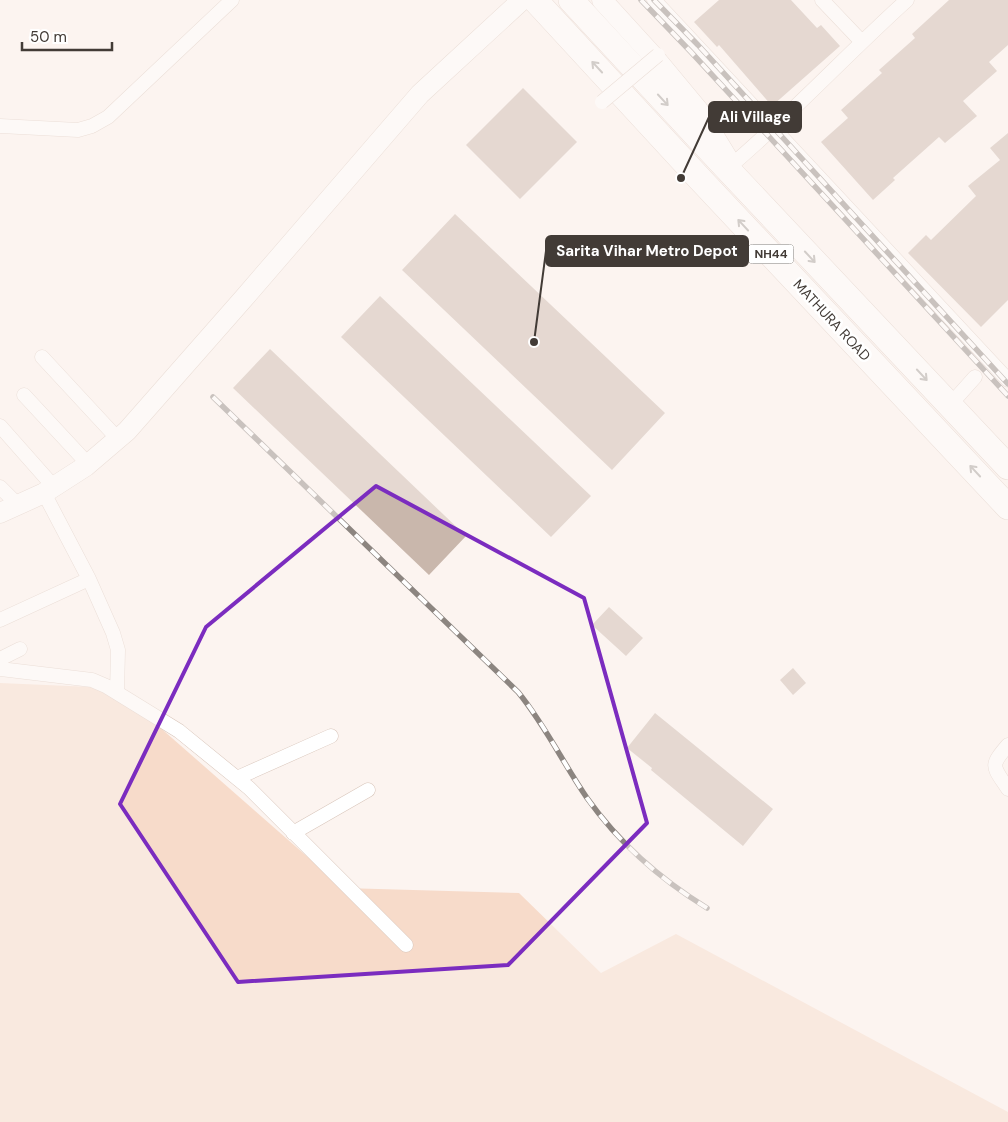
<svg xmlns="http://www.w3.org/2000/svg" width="1008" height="1122" font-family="'DM Sans',sans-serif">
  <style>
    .green { fill: #f7dbca }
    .building { fill: #c9b7ac }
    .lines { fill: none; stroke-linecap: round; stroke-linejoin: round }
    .street-casing { stroke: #d8c5ba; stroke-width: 15 }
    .secondary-casing { stroke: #d8c5ba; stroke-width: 21 }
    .highway-casing { stroke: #d8c5ba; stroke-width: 26 }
    .street { stroke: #fff; stroke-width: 14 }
    .secondary { stroke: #fff; stroke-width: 20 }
    .highway { stroke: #fff; stroke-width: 25 }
    .rail-casing { stroke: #8c8580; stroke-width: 5.5 }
    .rail { stroke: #fff; stroke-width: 4; stroke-dasharray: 11; stroke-linecap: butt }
    .street-bridge-casing { stroke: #d8c5ba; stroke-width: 15; stroke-linecap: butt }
    .street-bridge { stroke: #fff; stroke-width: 14 }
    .oneway { stroke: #a09d9a }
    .marked { fill: none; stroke: #7b2cbf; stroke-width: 4; stroke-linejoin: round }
    .labels { text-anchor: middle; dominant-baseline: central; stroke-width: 5; stroke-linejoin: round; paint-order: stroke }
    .shield { fill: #fff; stroke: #7b7672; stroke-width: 1 }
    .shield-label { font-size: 12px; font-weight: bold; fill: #423b36 }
    .street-label { font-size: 14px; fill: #423b36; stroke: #fff }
    .leader { fill: none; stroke: #423b36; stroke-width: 2 }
    .callout-dot { fill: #423b36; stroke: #fff; stroke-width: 2 }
    .callout { fill: #423b36; stroke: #423b36; stroke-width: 2 }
    .callout-label { font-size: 15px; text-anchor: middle; font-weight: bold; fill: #fff }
  </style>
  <rect width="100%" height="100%" fill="#fcf4f0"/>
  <!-- green -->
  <path class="green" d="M0,683L115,688L343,888L519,893L601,973L676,934L1008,1112V1122H0Z"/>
  <!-- building -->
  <path class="building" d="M719,0H791L817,28L821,25L840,46L772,106L719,45L717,47L694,22Z
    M949,0H1008V45L989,62L997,71L963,101L977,116L945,143L939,137L893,178L895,180L873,200L821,142L848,118L841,110L882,73L879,70L915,38L912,34Z
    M523,88L577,142L520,199L466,145Z
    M1008,133V300L981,327L908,253L926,235L931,240L976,196L968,186L1000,160L990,148Z
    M455,214L665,413L612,470L402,270Z
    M380,296L591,496L551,537L341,337Z
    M270,349L466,536L429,575L233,388Z
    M609,607L643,638L626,656L592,625Z
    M793,668L806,683L793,695L780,680Z
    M655,713L773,809L743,846L651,770L652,768L627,748Z"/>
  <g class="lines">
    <!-- street casing -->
    <g class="street-casing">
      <path id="street" d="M654,0L1008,380
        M822,0L861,41
        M0,126L78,130L92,126L108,117L232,0
        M727,169C790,116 846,55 907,0
        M42,357L118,439
        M24,395L88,464
        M950,405L975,377
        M0,426L54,487
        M0,487L18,505
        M44,493L89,579L113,633L118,650L117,693
        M0,620L89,579
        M0,659L20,649
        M0,669L92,680L106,686L179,731L249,788L406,945
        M1008,745C989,767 993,766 1008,789
        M237,778L331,736
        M293,833L368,790"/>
    </g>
    <!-- secondary casing -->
    <g class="secondary-casing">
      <path id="secondary" d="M602,0L654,57L698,110L728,159
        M0,513L44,493L86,466L127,431L244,298L420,94L522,0"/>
    </g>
    <!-- highway casing -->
    <g class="highway-casing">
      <path id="highway" d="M535,0L699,178L1008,507
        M571,0L718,159L1008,467"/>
    </g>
    <!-- street -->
    <use href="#street" class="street"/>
    <!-- secondary -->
    <use href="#secondary" class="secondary"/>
    <!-- highway -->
    <use href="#highway" class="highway"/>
    <!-- rail casing -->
    <g class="rail-casing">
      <path id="rail" d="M641,0L691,52L1008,396
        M654,0L698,45L1008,384
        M213,397L518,692C545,725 563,763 587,798C619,843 660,879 707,908"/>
    </g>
    <!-- rail -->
    <use href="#rail" class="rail"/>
    <!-- street-bridge casing -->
    <g class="street-bridge-casing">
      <path id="street-bridge" d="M602,102L658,55"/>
    </g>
    <!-- street-bridge -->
    <use href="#street-bridge" class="street-bridge"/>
  </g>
  <!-- one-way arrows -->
  <defs><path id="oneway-shaft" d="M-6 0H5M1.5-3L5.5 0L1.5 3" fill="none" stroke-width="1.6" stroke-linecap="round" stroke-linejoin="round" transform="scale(1.25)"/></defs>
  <g class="oneway">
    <use href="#oneway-shaft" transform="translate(597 67) rotate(-133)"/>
    <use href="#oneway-shaft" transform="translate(663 100) rotate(47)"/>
    <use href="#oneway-shaft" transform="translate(743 225) rotate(-133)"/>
    <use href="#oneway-shaft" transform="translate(810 257) rotate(47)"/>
    <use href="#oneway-shaft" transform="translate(922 375) rotate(47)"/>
    <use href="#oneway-shaft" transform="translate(975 471) rotate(-133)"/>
  </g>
  <!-- marked area -->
  <path d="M0 0H1008V1122H0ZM376,486L584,598L647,823L508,965L238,982L120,804L206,627Z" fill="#fcf4f0" fill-opacity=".55" fill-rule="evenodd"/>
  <path class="marked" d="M376,486L584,598L647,823L508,965L238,982L120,804L206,627Z"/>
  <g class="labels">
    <!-- shield labels -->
    <rect class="shield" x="748.5" y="244.5" width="45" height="19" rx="4"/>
    <g class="shield-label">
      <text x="771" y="254">NH44</text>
    </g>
    <!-- street labels -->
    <g class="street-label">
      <text transform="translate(832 320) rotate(47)">MATHURA ROAD</text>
    </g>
  </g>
  <!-- callouts -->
  <path class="leader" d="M681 178L709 117M534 342L546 251"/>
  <g class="callout-dot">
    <circle cx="681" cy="178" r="5"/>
    <circle cx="534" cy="342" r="5"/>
  </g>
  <g class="callout">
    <rect x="709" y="102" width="92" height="30" rx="5"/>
    <rect x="546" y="236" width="202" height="30" rx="5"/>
  </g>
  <g class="callout-label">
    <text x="755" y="122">Ali Village</text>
    <text x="647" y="256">Sarita Vihar Metro Depot</text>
  </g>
  <!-- scale -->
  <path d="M22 42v8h90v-8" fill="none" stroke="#423b36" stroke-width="2.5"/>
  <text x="30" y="42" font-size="15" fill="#423b36" stroke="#ffffff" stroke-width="4" paint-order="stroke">50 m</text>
</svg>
